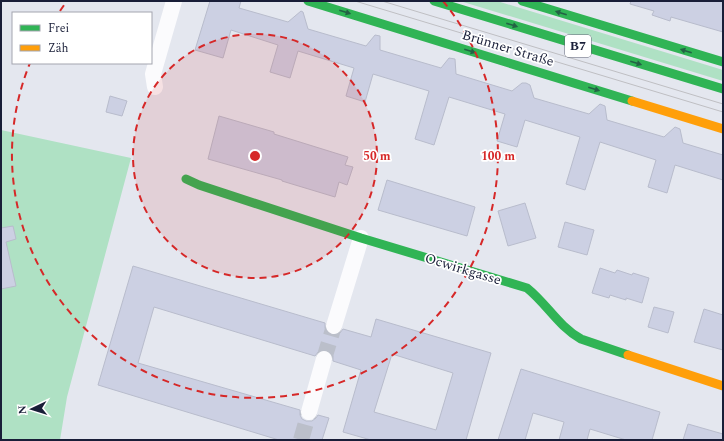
<svg xmlns="http://www.w3.org/2000/svg" width="724" height="441" font-family="Spectral,serif">
  <style>
    .green { fill: #afe1c4 }
    .building { fill: #ccd0e3; stroke: #b8bccc; fill-rule: evenodd }
    .lines { fill: none; stroke-linecap: round; stroke-linejoin: round }
    .street-tunnel { stroke: #bbbfca; stroke-width: 16; stroke-dasharray: 16 8; stroke-linecap: butt }
    .street { stroke: #fbfbfd; stroke-width: 16 }
    .fast { stroke: #30b455; stroke-width: 9 }
    .slow { stroke: #ff9f0a; stroke-width: 9 }
    .tram { stroke: #bfbfc3; stroke-width: 1 }
    .oneway { fill: #236245 }
    .ring { fill: none; stroke: #d62828; stroke-width: 2; stroke-dasharray: 7 5 }
    .labels { text-anchor: middle; dominant-baseline: central; stroke-width: 3.5; stroke-linejoin: round; paint-order: stroke }
    .shield { fill: #fff; stroke: #5e6274; stroke-width: 1 }
    .shield-label { font-size: 13px; font-weight: bold; fill: #191e38 }
    .street-label { font-size: 14px; fill: #191e38; stroke: #fff }
    .centre { fill: #d62828; stroke: #fff; stroke-width: 2 }
    .ring-label { font-size: 12px; text-anchor: middle; font-weight: bold; fill: #d62828; stroke: #fff; stroke-width: 3.5; stroke-linejoin: round; paint-order: stroke }
  </style>
  <rect width="100%" height="100%" fill="#e4e7ef"/>
  <!-- green -->
  <path class="green" d="M460,1H497L723,70V81Z
    M1,130L131,158L67,397L60,440H1Z"/>
  <!-- building -->
  <path class="building" d="M210,1H241L239,8L288,22L301,11L303,12L308,29L366,46L375,35L380,36V50L441,68L449,58L455,59L456,74L512,91L522,83H526L530,85L534,98L589,114L600,104L605,106L607,120L664,137L675,127L680,129L683,143L723,155V180L675,165L667,193L648,187L656,160L600,142L585,190L566,184L580,137L525,120L517,147L497,141L505,114L449,97L434,145L415,139L429,91L373,74L365,102L346,96L354,68L298,51L290,78L270,72L278,45L231,30L223,58L195,50Z
    M631,1H723V32L671,17L670,21L652,15L654,11L630,4Z
    M110,96L127,101L122,116L106,112Z
    M219,116L274,132V134L348,157L345,165L353,167L347,185L339,182L335,197L282,181V180L208,159Z
    M387,180L475,207L467,236L378,210Z
    M525,203L536,238L508,246L498,211Z
    M565,222L594,230L587,255L558,247Z
    M13,226L16,239L6,242L16,286L1,289V228Z
    M133,266L325,323V328L327,332L332,335H336L340,333L343,329L371,337L376,319L491,353L466,440H371L343,432L361,370L333,361V356L330,352L327,350H321L318,352L315,356L154,307L138,363L300,410V415L302,419L306,421H312L316,418L318,415L329,418L322,440H279L98,385ZM392,354L453,373L436,430L374,412Z
    M600,268L615,273L617,270L632,275L633,273L649,278L642,303L626,298V300L610,295L609,298L592,293Z
    M654,307L674,312L668,333L648,327Z
    M704,309L723,315V350L694,342Z
    M521,369L660,412L652,440H626L590,429L587,440H559L564,422L533,413L525,440H498Z
    M688,424L723,434V440H683Z"/>
  <g class="lines">
    <!-- street-tunnel -->
    <path class="street-tunnel" d="M324,359L334,326
      M301,440L309,412"/>
    <!-- street -->
    <path class="street" d="M155,87L153,74L174,1
      M334,326L361,238
      M309,412L324,359"/>
    <!-- fast -->
    <path class="fast" d="M308,1L632,101
      M434,1L723,89
      M522,1L723,62
      M186,179L199,185L361,238L527,288C547,304 558,326 581,339L628,355"/>
    <!-- slow -->
    <path class="slow" d="M632,101L723,129
      M628,355L723,386"/>
    <!-- tram -->
    <path class="tram" d="M355,1L723,112
      M382,1L723,104"/>
  </g>
  <!-- one-way arrows -->
  <defs><path id="oneway-solid" d="M-6-.8H1V-3.2L6.5 0L1 3.2V.8H-6Z"/></defs>
  <g class="oneway">
    <use href="#oneway-solid" transform="translate(345 12) rotate(17)"/>
    <use href="#oneway-solid" transform="translate(561 13) rotate(-163)"/>
    <use href="#oneway-solid" transform="translate(512 25) rotate(17)"/>
    <use href="#oneway-solid" transform="translate(470 51) rotate(17)"/>
    <use href="#oneway-solid" transform="translate(686 51) rotate(-163)"/>
    <use href="#oneway-solid" transform="translate(636 63) rotate(17)"/>
    <use href="#oneway-solid" transform="translate(594 89) rotate(17)"/>
  </g>
  <!-- distance rings -->
  <circle cx="255" cy="156" r="122" fill="#d62828" fill-opacity=".12"/>
  <g class="ring">
    <circle cx="255" cy="156" r="122"/>
    <path d="M60 11A243 243 0 0 1 67 1M443 1A243 243 0 1 1 30 63"/>
  </g>
  <g class="labels">
    <!-- shield labels -->
    <rect class="shield" x="565" y="35" width="26" height="22" rx="3"/>
    <g class="shield-label">
      <text x="578" y="46">B7</text>
    </g>
    <!-- street labels -->
    <g class="street-label">
      <text transform="translate(508 48) rotate(17)">Brünner Straße</text>
      <text transform="translate(463 269) rotate(17)">Ocwirkgasse</text>
    </g>
  </g>
  <circle cx="255" cy="156" r="6" class="centre"/>
  <g class="ring-label">
    <text x="377" y="160">50 m</text>
    <text x="498" y="160">100 m</text>
  </g>
  <!-- border -->
  <rect width="724" height="441" fill="none" stroke="#191e38" stroke-width="4"/>
  <!-- legend -->
  <rect x="12" y="12" width="140" height="52" fill="#ffffff" stroke="#a3a5af"/>
  <rect x="20" y="25" width="20" height="6" fill="#30b455" stroke="#a3a5af"/>
  <text x="48" y="32" font-size="12" fill="#191e38">Frei</text>
  <rect x="20" y="45" width="20" height="6" fill="#ff9f0a" stroke="#a3a5af"/>
  <text x="48" y="52" font-size="12" fill="#191e38">Zäh</text>
  <!-- north arrow -->
  <g transform="translate(32 409) rotate(266)" stroke="#ffffff" stroke-width="3" paint-order="stroke">
  <path d="M0-3L7 15L0 10L-7 15Z" fill="#191e38"/>
  <text y="-6" font-size="11" font-weight="bold" text-anchor="middle" fill="#191e38">N</text>
  </g>
</svg>
